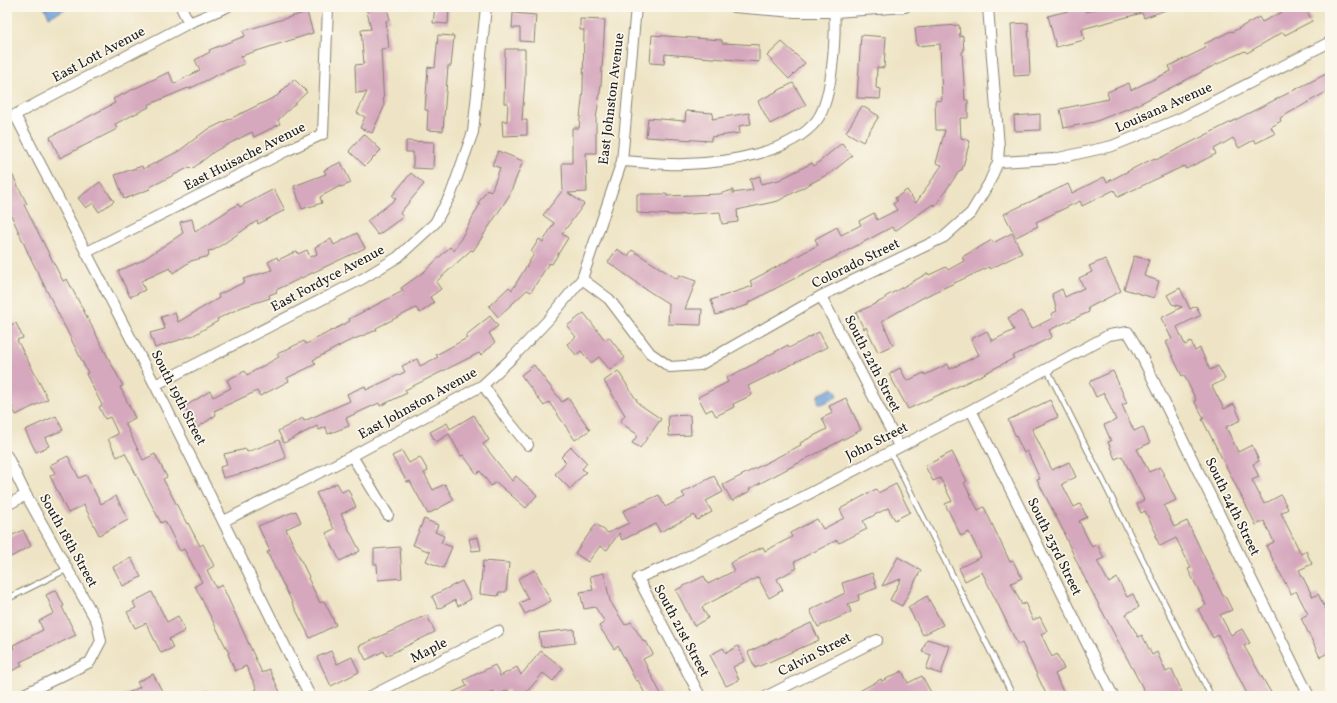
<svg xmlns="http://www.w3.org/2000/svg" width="1337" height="703" font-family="Vollkorn,serif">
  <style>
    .water { fill: #6c9ed7; stroke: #445d7a }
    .building { fill: #d6a8bd }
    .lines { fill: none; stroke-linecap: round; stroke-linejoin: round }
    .service-casing { stroke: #858070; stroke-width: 7 }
    .minor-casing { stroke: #858070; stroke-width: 12 }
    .service { stroke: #fff; stroke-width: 5 }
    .minor { stroke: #fff; stroke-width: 10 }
    .labels { text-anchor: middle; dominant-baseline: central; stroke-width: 3.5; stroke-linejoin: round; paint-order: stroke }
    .street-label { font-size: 14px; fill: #1c1c1c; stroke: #fbf7ec }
  </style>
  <rect width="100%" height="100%" fill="#fbf7ec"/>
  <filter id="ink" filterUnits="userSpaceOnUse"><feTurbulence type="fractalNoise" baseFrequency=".025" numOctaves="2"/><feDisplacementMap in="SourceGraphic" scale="8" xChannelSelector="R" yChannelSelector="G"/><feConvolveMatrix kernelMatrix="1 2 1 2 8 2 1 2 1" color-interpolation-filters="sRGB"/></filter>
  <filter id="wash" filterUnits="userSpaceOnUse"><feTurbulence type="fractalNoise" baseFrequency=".012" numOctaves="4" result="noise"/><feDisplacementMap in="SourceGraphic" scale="16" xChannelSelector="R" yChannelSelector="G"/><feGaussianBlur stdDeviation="0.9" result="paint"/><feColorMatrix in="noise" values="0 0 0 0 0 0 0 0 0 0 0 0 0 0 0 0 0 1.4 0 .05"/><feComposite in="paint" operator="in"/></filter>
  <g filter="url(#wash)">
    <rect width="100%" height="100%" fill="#eee4c5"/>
    <!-- water -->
    <path class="water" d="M44,7H69L49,17Z
      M833,388L837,392V397L822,404L818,402V395Z"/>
    <g id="blocks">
      <!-- building -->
      <path class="building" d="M366,7H387L390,20L386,21L389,48L381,49L384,107L372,133L360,128L365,117L357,113L367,92L356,93L355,65L364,64L361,30L371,29Z
        M435,7H449L448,24L433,23Z
        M1083,7L1086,12L1104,7L1171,8L1144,18L1142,13L1082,29L1084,40L1056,47L1048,16Z
        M1292,7H1305L1312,21L1285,35L1283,32L1247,53L1245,51L1225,60L1137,105L1094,122L1064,128L1060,109L1109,99L1107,92L1129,83L1131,90L1171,71L1169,66L1206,48L1204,44L1231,31L1232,32L1259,17L1262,22Z
        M307,12L313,33L241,56L244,64L219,74L189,89L188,88L148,105L149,107L115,124L117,129L60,158L50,137L115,103L113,99L169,72L174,84L200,70L195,60L210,52L209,50L245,36L243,31Z
        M513,13L536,15L534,42L520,41V28H512Z
        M580,19L605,20L601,85L596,119V153H586L587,192L568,193L584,204L562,234L568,238L552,264L549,263L531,292L527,290L498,317L489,306L509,287L512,290L534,254L531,252L539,239L543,242L554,223L543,215L563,190L562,163H572V128H579L583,90L584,30H580Z
        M1028,23L1030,75L1014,76L1011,24Z
        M959,25L960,37L963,36L964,51L962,52L965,100H968V118H960L961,138L970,141L962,170H960L935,206L933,204L895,231L892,227L748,303V305L716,315L711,300L753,286L750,281L818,245L815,239L837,227L841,235L861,225L859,221L874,213L877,220L897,210L893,204L897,201L895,198L907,190L916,203L942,165L936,163L945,130H936L935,101L942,100L940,44L917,46L915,28Z
        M438,35L454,36L451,66H448L443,131L427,130L428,110H425L428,67L435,68Z
        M652,35L722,40V43L759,45V62L665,54L664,64L650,63Z
        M861,35L886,37L884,68L877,67L876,88L881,89L880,99L857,98Z
        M782,42L805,63L789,79L767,56Z
        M505,49H525V79L522,120H527V135L503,136L502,121H507L508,103H504Z
        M1330,72V90L1280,118L1281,121L1271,127L1275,134L1256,143L1254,140L1239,148L1233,138L1214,149L1216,154L1186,169L1184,166L1118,197L1114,190L1082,206L1080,201L1036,222L1038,226L1016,237L1004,214L1068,184L1072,193L1104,177L1107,182L1140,165L1155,158L1156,160L1176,150Z
        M294,79L307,92L278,120L280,124L254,137L252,132L215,151L192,169L190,167L150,187V189L124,199L115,175L142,166L143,169L179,151L205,131L277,96Z
        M793,83L806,105L770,124L758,101Z
        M862,106L879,116L863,142L846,132Z
        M686,111L713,113L712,119L749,113L751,124L739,126L740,133L711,137V141L646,137L648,118L685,121Z
        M1040,114V130L1015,131L1014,116Z
        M364,134L381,150L365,166L349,151Z
        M406,141L434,142L433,169L413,168V152H406Z
        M842,143L852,156L832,172L778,201L737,210L738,222L722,224L720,212L676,215L637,213V194H667V196L719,194L733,190V193L753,190L750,179L760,176L761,184L779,180L812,163L814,166Z
        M498,151L523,161L509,196L473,251L471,250L436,282L441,289L430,297L434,303L420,313L416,308L376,328L377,330L347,342L313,360L316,364L287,378L289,381L260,396L257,391L214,411L216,415L197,428L184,407L210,391L213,397L231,388L227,380L245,371L247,375L279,357L277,354L304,341L306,344L350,321L349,319L403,291L401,288L425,271L450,247L454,251L480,204L478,203L488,189L491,192L500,168L492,165Z
        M341,162L351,183L341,187L340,186L320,197L322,203L302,209L294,186L326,174L324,170Z
        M7,164L27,204L24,205L63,281L67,279L123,386L120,387L135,418L125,423L143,460L155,454L167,477L163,479L187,524L188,523L200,546L203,544L214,566L207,570L216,588L222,585L262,673L269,669L282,696H243L257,689L246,666L235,671L228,654L229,653L195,586L202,582L184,549L180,551L165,521L161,523L125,453L117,457L108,439L118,434L110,417L105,419L99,407L102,405L86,374L88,373L29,255L7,206Z
        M411,173L424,184L400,213L403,217L378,235L367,221L396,199L392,196Z
        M100,182L114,201L99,212L93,203L86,208L78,198Z
        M274,189L285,210L258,224L257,221L214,250L208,251L209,256L191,261L173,273L170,268L141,281L145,290L130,297L118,271L141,261L183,233L180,222L192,219L195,232L238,204L240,207Z
        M357,233L365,248L276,290L277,292L269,295L270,298L242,307L217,319L218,321L194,335L155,348L150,333L165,329L161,317L175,313L178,322L219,298L218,295L245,282L243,279L272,270L268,262L277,257L278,260L297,251L298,254L307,250L310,257L317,254L315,247L331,239L334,245Z
        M1012,233L1022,253L990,269L989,267L924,297L882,321L893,345L878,352L866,327L864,329L856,313L885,299V297L928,273L929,275L946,267L948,270L964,261L962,257L992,240L993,243Z
        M617,249L628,256L632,250L677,279L679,275L696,281L685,309H702L701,325L668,324L669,304L636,283V282L608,262Z
        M1134,256L1149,260L1144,276L1159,281L1154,298L1124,289Z
        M1105,259L1121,291L1088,308L1089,312L1049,330L1052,337L1013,356L1014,358L978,377L908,409L889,374L900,368L907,381L924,373L925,375L948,364L950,369L979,355L971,339L987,331L992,341L1014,330L1008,318L1022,311L1031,329L1053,318L1051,314L1057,311L1052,294L1062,289L1065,297L1084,288L1079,278L1092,272L1089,266Z
        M1180,288L1190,309L1196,306L1201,315L1177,327L1185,345L1191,342L1195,351L1200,348L1210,370L1218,366L1225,379L1212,386L1224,409L1234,404L1241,420L1226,427L1238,452L1252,445L1259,461L1253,464L1259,477L1252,480L1264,504L1281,495L1288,509L1281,513L1301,554L1306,551L1312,564L1299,570L1313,597L1318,594L1330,617V652L1320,657L1301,618L1308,614L1296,591L1291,594L1266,546L1274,542L1264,521L1256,525L1202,419L1204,418L1194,401L1196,400L1184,375L1182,376L1166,342L1172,339L1161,318L1182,307L1172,304L1167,295Z
        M584,313L605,340L609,337L625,358L610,370L599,357L591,363L581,351L576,355L567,344L576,337L567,326Z
        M490,316L498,326L489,333L495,343L481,355L479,353L405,390L407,393L380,406L379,403L346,418L349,426L328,434L326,427L319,430L317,426L284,443L278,431L303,418L304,421L350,401L347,394L365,386L366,390L405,372L402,366L417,359L420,366L438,357L436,355L467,338L465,336Z
        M7,320L10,325L16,323L23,338L17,340L48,399L16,415L7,396Z
        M819,332L827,347L748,386L752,395L733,404L734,407L716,416L712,409L706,412L698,397L728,382L726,378L758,362V361L788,345L789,348Z
        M534,365L562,402L568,398L590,430L575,440L549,402L544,406L521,375Z
        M618,371L639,404L661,419L640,448L632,443L638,435L620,422L625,415L604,381Z
        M1113,371L1127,403L1122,405L1134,431L1143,427L1150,443L1137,449L1149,472L1160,467L1176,500L1164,506L1174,527L1187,521L1223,596H1225L1232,610L1220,615L1231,635L1242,629L1250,643L1244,646L1273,696H1248L1218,635L1213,638L1198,609L1206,605L1188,569L1191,568L1176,538L1160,546L1155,536L1157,535L1145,511L1141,513L1137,504L1144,500L1122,456L1115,459L1108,442L1111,441L1104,425L1116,420L1104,393L1096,397L1089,382Z
        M846,398L861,430L749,489L750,491L732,501L723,485L801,445L800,443L827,429L822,418L833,413L829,406Z
        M1050,400L1058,417L1032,429L1052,470L1069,462L1076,477L1062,484L1074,507L1080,504L1087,517L1079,521L1092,547L1097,544L1104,558L1097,561L1109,583L1117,578L1127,597L1133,594L1139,607L1126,614L1138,637L1142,635L1152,655L1157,652L1166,672L1172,669L1182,692L1174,696H1147L1082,573L1064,534H1065L1037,480L1040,479L1027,451L1024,453L1008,420Z
        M474,415L489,440L483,444L512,481L516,476L537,495L526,508L496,482L491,486L480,471L477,474L463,455L461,456L449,434L436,442L430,432L447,423L450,429Z
        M690,415L691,435L669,436L668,416Z
        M56,416L63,430L45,438L49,446L36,452L25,430Z
        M279,440L286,458L251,471L223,478L220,467L227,465L224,454L246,449L247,452Z
        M571,447L587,463L582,469L586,472L570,489L555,474L566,462L561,457Z
        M402,451L409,463L420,457L428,471L424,473L433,490L445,484L454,500L428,514L410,481L407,482L392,456Z
        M952,452L967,481L964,483L978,510L984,507L1010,562L1013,561L1022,578L1011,583L1022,605L1025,603L1033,620L1040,617L1047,631L1041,634L1052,657L1057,654L1064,669L1055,674L1065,696H1047L1022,643L1018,645L982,572L965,581L959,568L981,557L969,532L961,536L945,504L952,501L940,478L933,481L925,466Z
        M68,456L79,478L86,475L101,504L116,496L128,520L99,535L84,505L68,513L50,476L55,473L50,465Z
        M714,476L723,492L706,501L712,512L697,520L694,515L660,532L656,524L622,540L619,533L607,550L600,546L588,562L575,553L596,524L608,533L629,523L623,511L659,495L665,507L685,497L682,493Z
        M337,483L342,492L348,489L356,507L341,514L360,551L340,561L326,533L334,529L316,493Z
        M896,484L910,512L895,520L888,508L863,521L867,529L839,543L837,540L794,562L797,568L777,579L783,590L769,598L758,577L702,607L708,618L694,626L676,590L704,576L708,584L734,571L730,563L763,547L765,551L792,537L790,533L817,519L823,529L844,518L840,509L876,489L878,493Z
        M296,511L301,522L286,529L309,577L308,578L320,603L324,601L336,625L310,638L267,552L270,551L258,526Z
        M424,519L438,525L435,532L444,536L441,543L452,547L443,568L426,561L430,552L413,545Z
        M23,530L31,546L7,559V538Z
        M478,537L481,550L472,551L469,539Z
        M400,547L402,578L378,580L377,564H374V549Z
        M898,557L921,570L902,606L890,600L901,579L882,586Z
        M131,558L141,577L123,586L113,567Z
        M483,561L509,563L506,592H499L498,596L480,594Z
        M535,570L551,601L525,614L519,603L528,599L518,579Z
        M604,573L610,601L625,625L631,622L644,642L646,641L653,654L643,659L662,696H646L638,680L636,681L618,646L614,649L599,626L605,622L595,607L584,609L580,592L593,590L590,576Z
        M872,573L877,588L858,595L859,600L848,604L851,612L818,627L810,610L845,593L842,583Z
        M462,581L471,599L458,606L455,600L438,609L432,596Z
        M56,590L64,606L62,607L76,635L20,662L22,666L7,673V652L14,648L13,645L43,630L39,621L54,613L46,595Z
        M152,592L167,622L178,616L185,631L169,639L173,648L161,653L146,623L135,628L127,612L136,608L133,602Z
        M927,596L943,625L923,635L908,607Z
        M427,615L435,632L386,656L384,651L366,660L359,646Z
        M811,623L819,640L755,668L748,652Z
        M574,629L575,643L541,647L539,633Z
        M927,639L950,646L941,674L926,669L931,655L922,652Z
        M738,646L745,661L733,667L739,680L726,686L710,655L723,648L726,653Z
        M331,651L337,664L352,657L359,672L331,686L317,657Z
        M541,651L563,668L553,681L543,673L526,693L520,696H511L508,690L496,696L494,691L484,696H445L467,686L464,680L495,665L500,676L517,667L521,675Z
        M902,671L908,683L922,676L933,696H851L881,679L882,681Z
        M153,674L162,691L152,696H122L140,687L137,682Z"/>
    </g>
  </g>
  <g filter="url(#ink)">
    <use href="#blocks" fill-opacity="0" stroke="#858070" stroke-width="1"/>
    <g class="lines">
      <!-- service casing -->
      <g class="service-casing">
        <path id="service" d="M1047,369L1211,696
          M890,451L1013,696
          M7,599L67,569
          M203,696L207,694L212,696"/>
      </g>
      <!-- minor casing -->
      <g class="minor-casing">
        <path id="minor" d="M181,7L189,23
          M734,7L795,12H835L905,7
          M15,115L155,385L310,696
          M7,119L189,23L227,7
          M622,161C643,162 665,165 686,164C725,163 792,153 817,120C833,98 836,34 834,7
          M998,162L1054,159L1112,146L1179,119L1330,42
          M87,252L286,151L323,134L328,7
          M582,279L609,299L650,353L670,367L700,365L821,296L944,237L971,213L989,183L998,162L999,147L988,7
          M821,296L899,446
          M155,385L362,279L398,257L435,223L451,194L473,132L486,7
          M483,385L505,417L528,445
          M971,410L1113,696
          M7,456L26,495L97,622L101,641L90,662L20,696
          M352,456L388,515
          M7,505L26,495
          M224,521L352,456L483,385L514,356L549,319L582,279L622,161L636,7
          M371,696L498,631
          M700,696L638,578L679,561L971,410L1109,335L1128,332L1138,349L1309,696
          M767,696L877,640"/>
      </g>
      <!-- service -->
      <use href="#service" class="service"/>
      <!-- minor -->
      <use href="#minor" class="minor"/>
    </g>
  </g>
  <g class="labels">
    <!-- street labels -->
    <g class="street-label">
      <text transform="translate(99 55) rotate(-28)">East Lott Avenue</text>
      <text transform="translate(612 99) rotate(-83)">East Johnston Avenue</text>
      <text transform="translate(1164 108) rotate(-24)">Louisana Avenue</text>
      <text transform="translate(245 157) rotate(-27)">East Huisache Avenue</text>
      <text transform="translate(856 264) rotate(-26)">Colorado Street</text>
      <text transform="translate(328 279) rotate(-28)">East Fordyce Avenue</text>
      <text transform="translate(872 364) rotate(63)">South 22th Street</text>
      <text transform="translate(178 398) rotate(63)">South 19th Street</text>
      <text transform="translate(418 404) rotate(-29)">East Johnston Avenue</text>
      <text transform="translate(877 442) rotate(-27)">John Street</text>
      <text transform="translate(1232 507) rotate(64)">South 24th Street</text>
      <text transform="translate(68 541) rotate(61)">South 18th Street</text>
      <text transform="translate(1054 547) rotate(64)">South 23rd Street</text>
      <text transform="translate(681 631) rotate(62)">South 21st Street</text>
      <text transform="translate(429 651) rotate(-27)">Maple</text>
      <text transform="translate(815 655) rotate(-27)">Calvin Street</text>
    </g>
  </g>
  <!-- margin -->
  <rect width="1337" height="703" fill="none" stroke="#fbf7ec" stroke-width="24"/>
</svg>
